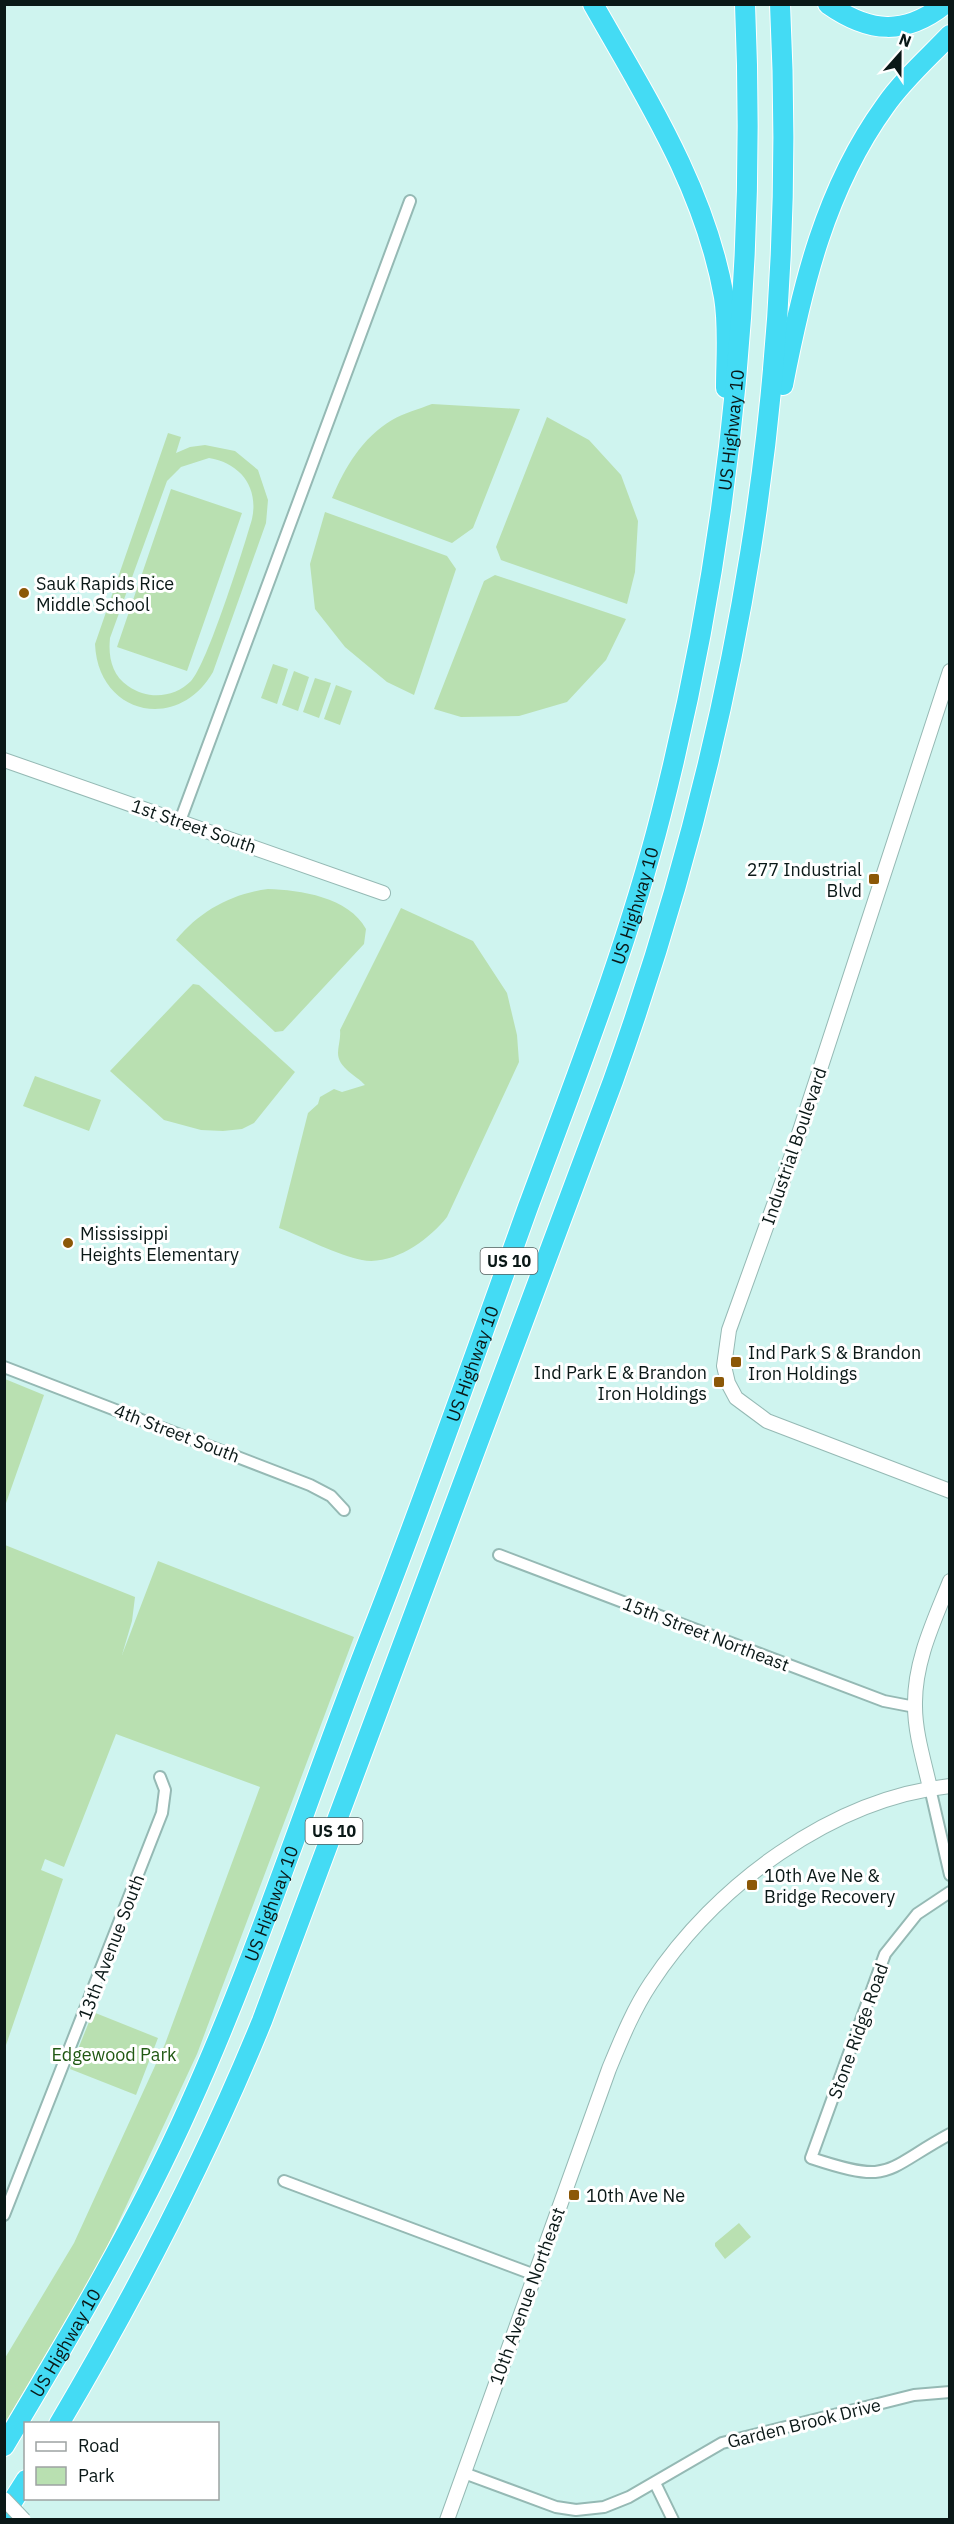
<svg xmlns="http://www.w3.org/2000/svg" width="954" height="2524" font-family="'IBM Plex Sans',sans-serif">
  <style>
    .green { fill: #b9e0b1; fill-rule: evenodd }
    .lines { fill: none; stroke-linecap: round; stroke-linejoin: round }
    .minor-casing { stroke: #95b9b4; stroke-width: 14 }
    .tertiary-casing { stroke: #95b9b4; stroke-width: 16 }
    .motorway-casing { stroke: #fff; stroke-width: 22 }
    .minor { stroke: #fff; stroke-width: 10 }
    .tertiary { stroke: #fff; stroke-width: 14 }
    .motorway { stroke: #44dbf4; stroke-width: 20 }
    .tertiary-bridge-casing { stroke: #95b9b4; stroke-width: 16; stroke-linecap: butt }
    .tertiary-bridge { stroke: #fff; stroke-width: 14 }
    .poi-dot { fill: #8c5807; stroke: #fff; stroke-width: 2 }
    .labels { text-anchor: middle; dominant-baseline: central; stroke-width: 6; stroke-linejoin: round; paint-order: stroke }
    .shield { fill: #fff; stroke: #545d5d; stroke-width: 1.5 }
    .shield-label { font-size: 16px; font-weight: bold; fill: #0a1817 }
    .street-label { font-size: 18px; fill: #0a1817; stroke: #fff }
    .poi-label { font-size: 18px; fill: #0a1817; stroke: #fff; text-anchor: start }
    .park-label { font-size: 18px; fill: #205812; stroke: #fff }
  </style>
  <rect width="100%" height="100%" fill="#cff4ef"/>
  <!-- green -->
  <path class="green" d="M432,404L520,409L473,528L452,543L332,498C345,467 362,438 392,420C404,413 419,409 432,404Z
    M547,417L589,440L621,475L638,521L635,572L627,604L501,560L496,547Z
    M168,433L181,437L176,453L190,447L205,445L235,451L258,470L268,500L266,523L213,672C178,733 98,715 95,644ZM209,458C240,463 259,487 252,519C244,547 207,665 191,681C174,698 148,700 128,686C112,675 108,657 110,638L167,481L181,467Z
    M171,489L242,513L187,671L117,647Z
    M325,512L447,556L456,569L414,695L387,682L345,647L315,609L310,564Z
    M495,575L626,619L606,660L567,702L519,716L461,717L434,709L484,581Z
    M273,664L288,669L277,704L261,698Z
    M294,671L309,677L298,711L282,705Z
    M315,678L331,683L319,718L303,712Z
    M336,685L352,691L340,725L324,719Z
    M268,889C300,890 349,897 366,929L364,944L283,1031L275,1032L176,940C200,911 231,894 268,889Z
    M401,908L473,941L507,993L517,1035L519,1062L447,1217C429,1240 393,1266 362,1260C339,1256 303,1237 279,1228L308,1113L318,1104L320,1097L334,1089L342,1092L365,1085C356,1075 338,1068 338,1053C338,1046 341,1038 340,1030Z
    M193,984L199,985L295,1072L254,1123L242,1129L223,1131L201,1130L164,1120L110,1071Z
    M35,1076L101,1100L89,1131L23,1106Z
    M5,1379L44,1395L5,1506Z
    M5,1545L135,1597L132,1621L122,1655L158,1561L354,1637L197,2054L100,2262L5,2423V2358L74,2243L165,2044L260,1787L116,1734L64,1867L45,1859L41,1870L63,1879L5,2048Z
    M93,2012L158,2038L136,2095L70,2069Z
    M739,2223L751,2237L725,2259L715,2246V2243Z"/>
  <g class="lines">
    <!-- minor casing -->
    <g class="minor-casing">
      <path id="minor" d="M180,821L410,201
        M4,1367L310,1485L331,1496L344,1510
        M499,1555L884,1701L915,1707
        M930,1788L950,1875
        M950,1892L917,1914L885,1954L811,2158C893,2185 882,2171 950,2134
        M284,2181L535,2275
        M4,2215L162,1813L165,1790L160,1777
        M464,2473L556,2507L576,2510L604,2507L629,2497L722,2443L914,2395L950,2392
        M655,2483L673,2520"/>
    </g>
    <!-- tertiary casing -->
    <g class="tertiary-casing">
      <path id="tertiary" d="M950,671L793,1152L729,1330L724,1366L728,1383L736,1398L767,1421L950,1491
        M4,760L383,893
        M930,1788C924,1761 915,1733 915,1706C914,1662 934,1621 950,1581
        M447,2520L609,2069C621,2040 633,2010 651,1983C715,1886 831,1799 950,1786"/>
    </g>
    <!-- motorway casing -->
    <g class="motorway-casing">
      <g id="motorway">
        <path d="M593,4C647,99 705,189 724,297C729,327 726,359 726,388"/>
        <path d="M828,4C869,33 905,36 945,4"/>
        <path d="M783,385C802,287 825,189 885,106C903,80 928,58 950,35"/>
        <path d="M59,2424C137,2292 204,2163 262,2021L613,1081C738,731 799,377 780,4"/>
        <path id="s1" d="M4,2446C71,2334 137,2223 190,2104C259,1951 310,1789 372,1632C427,1492 477,1349 528,1207C576,1077 627,948 661,814C729,547 757,280 745,4"/>
        <path d="M4,2515L26,2480"/>
      </g>
    </g>
    <!-- minor -->
    <use href="#minor" class="minor"/>
    <!-- tertiary -->
    <use href="#tertiary" class="tertiary"/>
    <!-- motorway -->
    <use href="#motorway" class="motorway"/>
    <!-- tertiary-bridge casing -->
    <g class="tertiary-bridge-casing">
      <path id="tertiary-bridge" d="M4,2499L24,2520"/>
    </g>
    <!-- tertiary-bridge -->
    <use href="#tertiary-bridge" class="tertiary-bridge"/>
  </g>
  <!-- markers -->
  <g class="poi-dot">
    <circle cx="24" cy="593" r="6"/>
    <rect x="868" y="873" width="12" height="12" rx="3"/>
    <circle cx="68" cy="1243" r="6"/>
    <rect x="730" y="1356" width="12" height="12" rx="3"/>
    <rect x="713" y="1376" width="12" height="12" rx="3"/>
    <rect x="746" y="1879" width="12" height="12" rx="3"/>
    <rect x="568" y="2189" width="12" height="12" rx="3"/>
  </g>
  <g class="labels">
    <!-- shield labels -->
    <g class="shield">
      <rect x="480.5" y="1248" width="57" height="26" rx="4.5"/>
      <rect x="305.5" y="1818" width="57" height="26" rx="4.5"/>
    </g>
    <g class="shield-label">
      <text x="509" y="1261">US 10</text>
      <text x="334" y="1831">US 10</text>
    </g>
    <!-- street labels -->
    <g class="street-label">
      <text stroke="none"><textPath href="#s1" startOffset="2154">US Highway 10</textPath></text>
      <text transform="translate(194 826) rotate(19)">1st Street South</text>
      <text stroke="none"><textPath href="#s1" startOffset="1668">US Highway 10</textPath></text>
      <text transform="translate(794 1146) rotate(-71)">Industrial Boulevard</text>
      <text stroke="none"><textPath href="#s1" startOffset="1182">US Highway 10</textPath></text>
      <text transform="translate(177 1433) rotate(21)">4th Street South</text>
      <text transform="translate(706 1634) rotate(21)">15th Street Northeast</text>
      <text stroke="none"><textPath href="#s1" startOffset="606">US Highway 10</textPath></text>
      <text transform="translate(111 1947) rotate(-69)">13th Avenue South</text>
      <text transform="translate(858 2031) rotate(-70)">Stone Ridge Road</text>
      <text transform="translate(527 2296) rotate(-70)">10th Avenue Northeast</text>
      <text stroke="none"><textPath href="#s1" startOffset="120">US Highway 10</textPath></text>
      <text transform="translate(804 2423) rotate(-14)">Garden Brook Drive</text>
    </g>
    <!-- poi labels -->
    <g class="poi-label">
      <text x="36" y="583">Sauk Rapids Rice<tspan x="36" dy="21">Middle School</tspan></text>
      <text x="862" y="869" text-anchor="end">277 Industrial<tspan x="862" dy="21">Blvd</tspan></text>
      <text x="80" y="1233">Mississippi<tspan x="80" dy="21">Heights Elementary</tspan></text>
      <text x="748" y="1352">Ind Park S &amp; Brandon<tspan x="748" dy="21">Iron Holdings</tspan></text>
      <text x="707" y="1372" text-anchor="end">Ind Park E &amp; Brandon<tspan x="707" dy="21">Iron Holdings</tspan></text>
      <text x="764" y="1875">10th Ave Ne &amp;<tspan x="764" dy="21">Bridge Recovery</tspan></text>
      <text x="586" y="2195">10th Ave Ne</text>
    </g>
    <!-- park labels -->
    <g class="park-label">
      <text x="114" y="2054">Edgewood Park</text>
    </g>
  </g>
  <!-- border -->
  <rect width="954" height="2524" fill="none" stroke="#0a1817" stroke-width="12"/>
  <!-- legend -->
  <rect x="24" y="2422" width="195" height="78" fill="#ffffff" stroke="#9da3a2" stroke-width="1.5"/>
  <rect x="36" y="2442" width="30" height="9" fill="#ffffff" stroke="#9da3a2" stroke-width="1.5"/>
  <text x="78" y="2452" font-size="18" fill="#0a1817">Road</text>
  <rect x="36" y="2467" width="30" height="18" fill="#b9e0b1" stroke="#9da3a2" stroke-width="1.5"/>
  <text x="78" y="2482" font-size="18" fill="#0a1817">Park</text>
  <!-- north arrow -->
  <g transform="translate(900 54) rotate(21)" stroke="#ffffff" stroke-width="4.5" paint-order="stroke">
  <path d="M0-4.5L10 22L0 15L-10 22Z" fill="#0a1817"/>
  <text y="-9" font-size="16" font-weight="bold" text-anchor="middle" fill="#0a1817">N</text>
  </g>
</svg>
